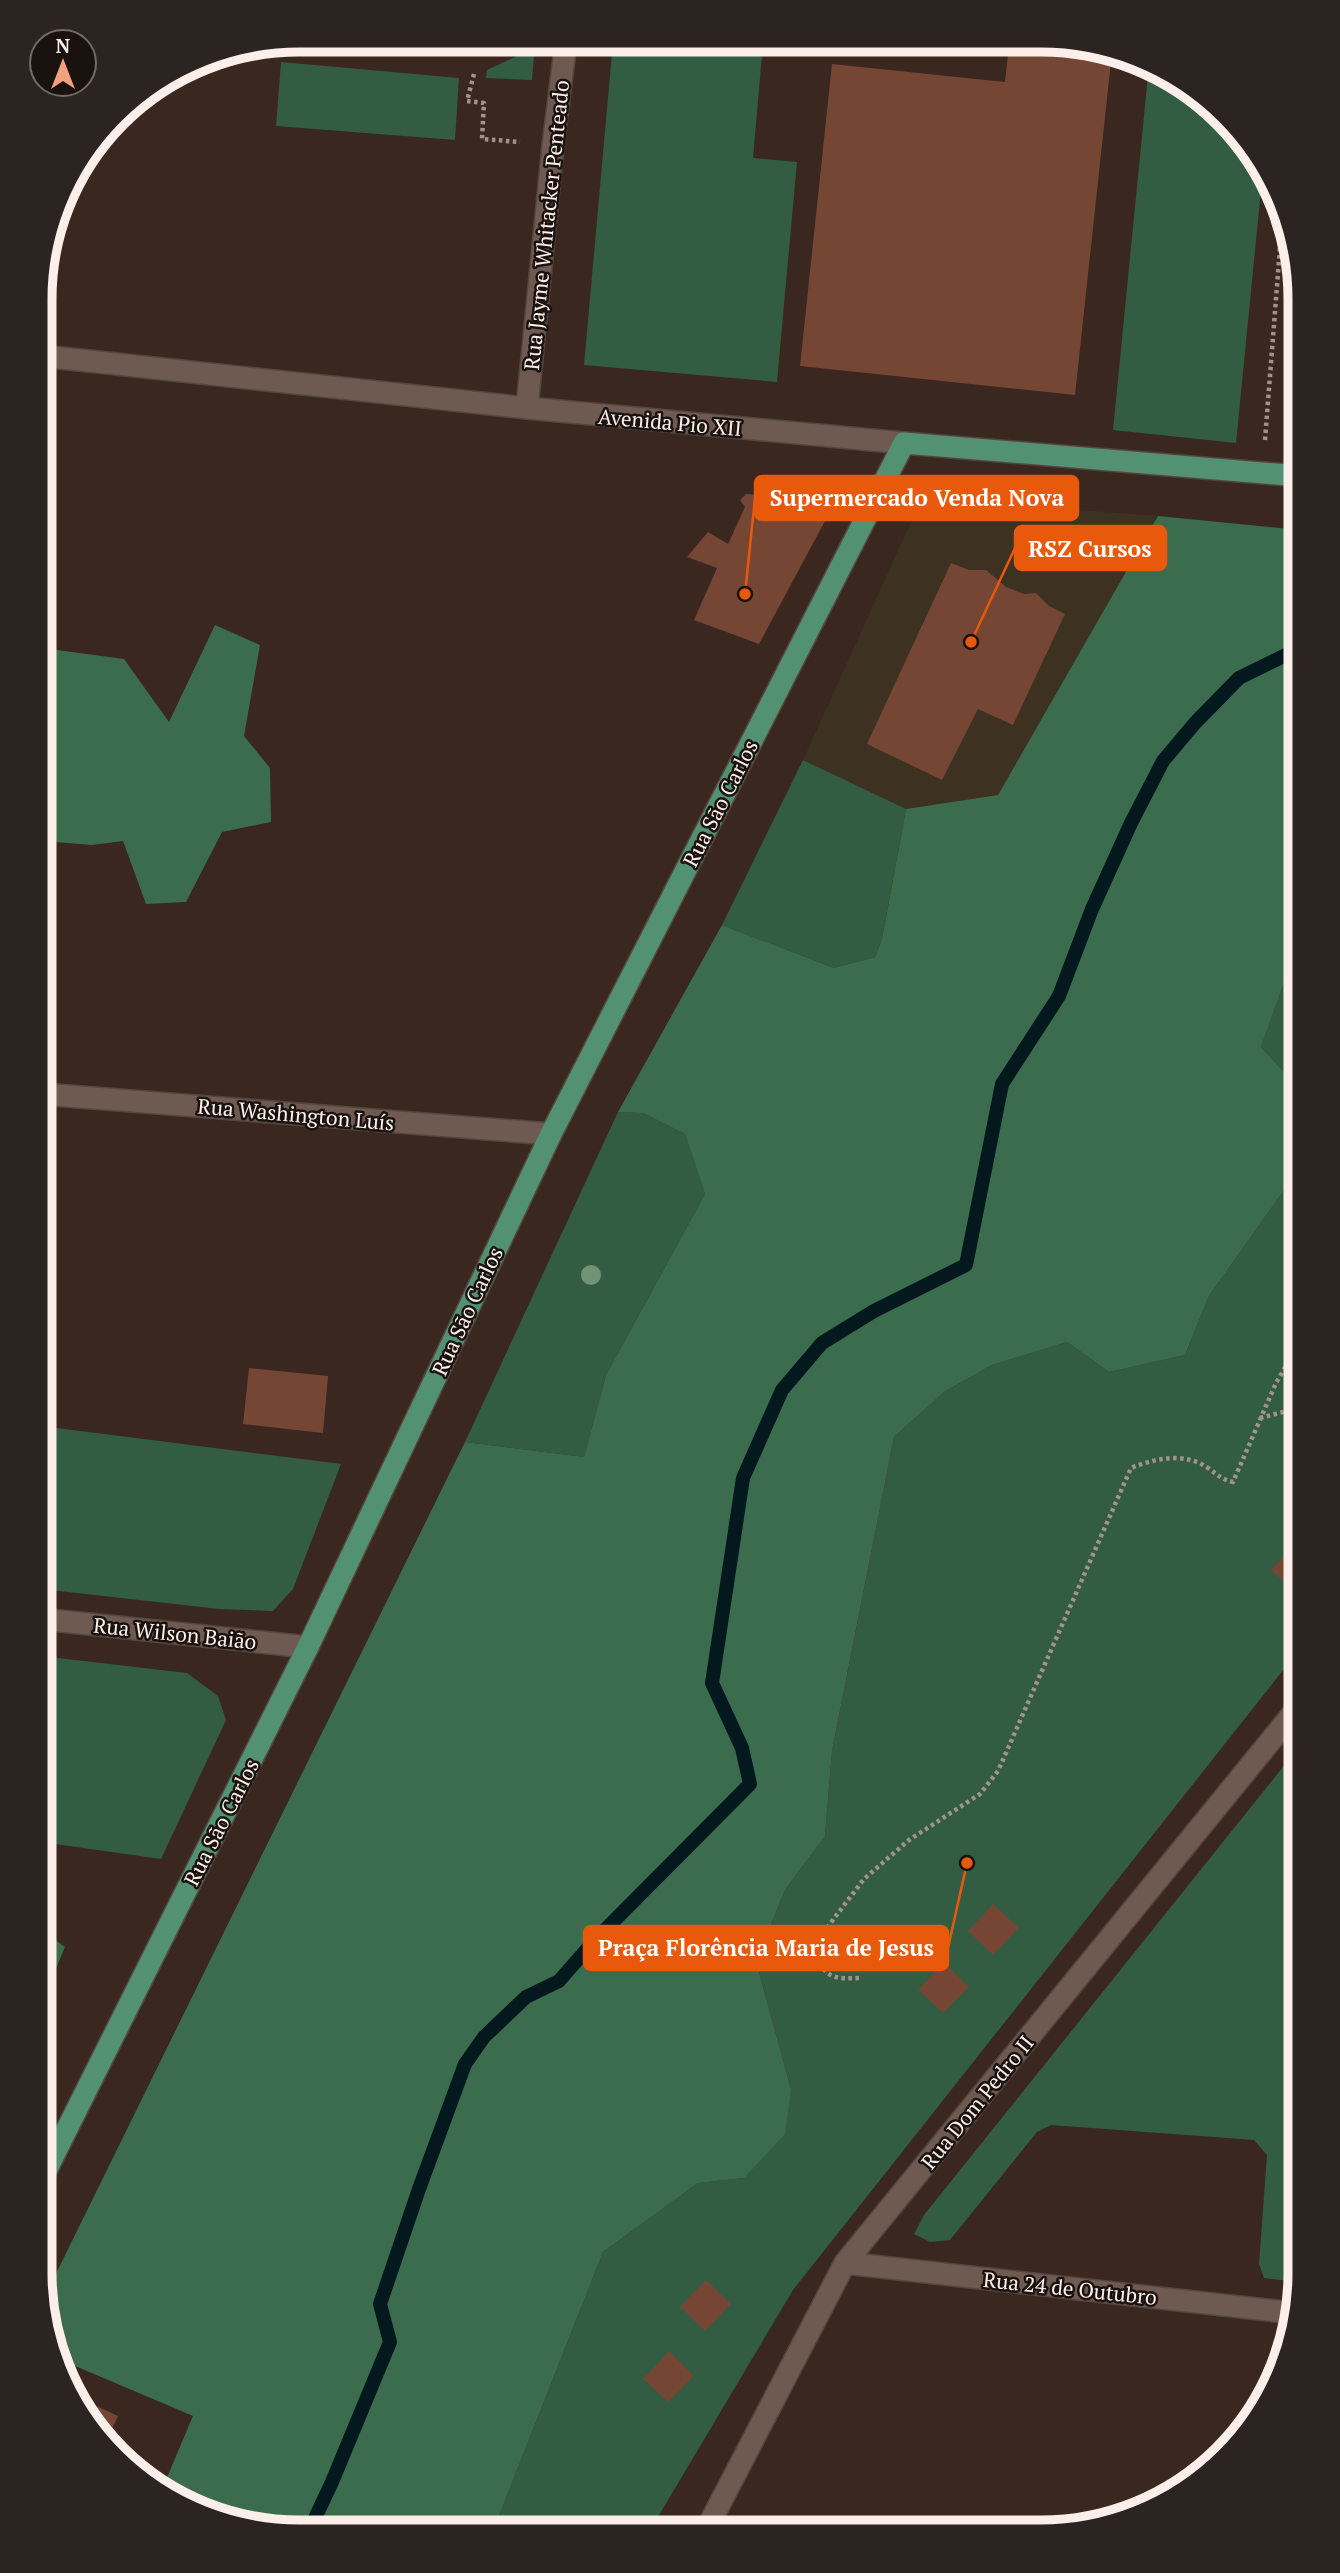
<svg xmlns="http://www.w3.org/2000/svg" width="1340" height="2573" font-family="'PT Serif',serif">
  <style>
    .education { fill: #3d3122 }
    .green { fill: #325d42 }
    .forest { fill: #3c6c4e }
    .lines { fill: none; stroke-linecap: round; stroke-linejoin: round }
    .stream { stroke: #04191e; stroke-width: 14 }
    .building { fill: #754633 }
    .minor-casing { stroke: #54463f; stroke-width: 24 }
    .major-casing { stroke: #54463f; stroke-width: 24 }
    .path { stroke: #a2928c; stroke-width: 4.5; stroke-dasharray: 3.5 3.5; stroke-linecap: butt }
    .minor { stroke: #6f5a52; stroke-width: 21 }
    .major { stroke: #529172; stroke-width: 21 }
    .tree { fill: #729475 }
    .labels { text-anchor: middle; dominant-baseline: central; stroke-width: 5; stroke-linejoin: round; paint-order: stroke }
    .street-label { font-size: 21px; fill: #fcefea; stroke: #1a120f }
    .rim { fill: none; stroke: #fcefea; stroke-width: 9 }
    .leader { fill: none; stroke: #e8590c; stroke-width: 2.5 }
    .callout-dot { fill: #e8590c; stroke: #1a120f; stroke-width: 2.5 }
    .callout { fill: #e8590c; stroke: #e8590c; stroke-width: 2.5 }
    .callout-label { font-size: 23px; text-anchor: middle; font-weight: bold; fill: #fff }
  </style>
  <rect width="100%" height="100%" fill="#392720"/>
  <!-- education -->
  <path class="education" d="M961,501L1158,516L998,795L906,809L803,760L910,524L926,509Z"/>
  <!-- green -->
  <path class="green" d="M519,42H535L532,80L486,78L487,70L517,56Z
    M613,42L763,43L753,158L797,162L777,382L584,365Z
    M281,62L459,78L455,140L276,126Z
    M1149,65C1187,78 1246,134 1263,170L1236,443L1113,430Z
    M803,760L906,809L882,939L875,957L834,968L722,925Z
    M1300,938V1089L1261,1047Z
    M618,1112L643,1113L685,1134L705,1194L606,1375L584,1457L465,1442Z
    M1299,1169V1650L793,2290L649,2532L493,2531L603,2252L698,2183L744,2178L791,2089L756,1961L785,1890L825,1836L832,1751L894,1437L944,1392L992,1365L1067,1342L1109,1372L1185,1355L1209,1296Z
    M41,1426L341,1464L293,1589L273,1611L219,1609L41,1589Z
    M41,1656L187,1673L218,1696L226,1720L161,1859L41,1842Z
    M1299,1747V2282L1264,2278L1259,2264L1267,2155L1254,2140L1051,2125L1037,2132L950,2240L930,2242L914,2234L924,2215Z"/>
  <!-- forest -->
  <path class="forest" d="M1158,516L1300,530V938L1261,1047L1300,1089L1299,1169L1209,1296L1185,1355L1109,1372L1067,1342L992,1365L944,1392L894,1437L832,1751L825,1836L785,1890L756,1961L791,2089L785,2134L744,2178L698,2183L603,2252L493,2531L265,2530L200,2513L162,2489L193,2416L54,2357L44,2298L465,1442L584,1457L606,1375L705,1194L685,1134L643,1113L618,1112L722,925L834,968L875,957L882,939L906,809L998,795Z
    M215,625L260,645L244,736L270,768L271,822L222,832L186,902L146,904L123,841L92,845L55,842L42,856V648L124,659L169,722Z
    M41,1930L65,1947L41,2004Z"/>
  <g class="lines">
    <!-- stream -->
    <path class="stream" d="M309,2531L332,2482L390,2342L380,2304L419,2189L465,2064L484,2037L526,1997L559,1981L595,1940L750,1784L742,1748L712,1683L743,1478L782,1390L822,1343L874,1311L966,1265L1002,1084L1059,996L1092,909L1131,823L1163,761L1195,723L1239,678L1300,648"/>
  </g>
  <!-- building -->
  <path class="building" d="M1009,45H1091L1112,52L1075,395L800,366L832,64L1005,82Z
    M746,494L812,498L825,521L759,644L694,620L717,568L687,557L708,532L728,544L745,507L740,500Z
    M951,563L969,570H986L1006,587L1024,594L1036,593L1049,606L1065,614L1013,725L978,709L942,780L867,744Z
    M249,1368L328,1376L323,1433L243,1424Z
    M1297,1542L1299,1544V1589L1296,1593L1271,1570Z
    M993,1904L1019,1928L993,1955L968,1931Z
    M944,1962L969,1987L943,2013L918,1990Z
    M706,2280L731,2304L705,2331L680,2307Z
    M669,2351L694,2376L668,2402L643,2379Z
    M73,2395L118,2416L106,2442L84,2417Z"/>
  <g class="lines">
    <!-- minor casing -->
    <g class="minor-casing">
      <path id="minor" d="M462,41H482
        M42,356L527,408L904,443
        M527,408L553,146L566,42
        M42,1094L551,1134
        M41,1619L308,1647
        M845,2263L1294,2313
        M705,2532L845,2263L1299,1706"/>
    </g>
    <!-- major casing -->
    <g class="major-casing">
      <path id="major" d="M40,2183L308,1647L551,1134L904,443L1300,476"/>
    </g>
    <!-- path -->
    <path class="path" d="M474,74L467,101L484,103L482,139L520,142
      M1265,440L1283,209
      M1260,1418L1299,1408
      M859,1978C836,1979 828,1979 816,1958L823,1933L864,1879L909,1840L980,1794L998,1771L1131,1468C1156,1458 1185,1452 1208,1468C1218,1475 1221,1479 1233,1482L1276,1383L1299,1343"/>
    <!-- minor -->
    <use href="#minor" class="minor"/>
    <!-- major -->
    <use href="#major" class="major"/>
  </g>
  <!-- trees -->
  <circle class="tree" cx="591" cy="1275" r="10"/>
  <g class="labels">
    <!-- street labels -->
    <g class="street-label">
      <text transform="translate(546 225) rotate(-84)">Rua Jayme Whitacker Penteado</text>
      <text transform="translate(670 422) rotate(5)">Avenida Pio XII</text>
      <text transform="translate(720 803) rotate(-63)">Rua São Carlos</text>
      <text transform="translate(296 1114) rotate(5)">Rua Washington Luís</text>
      <text transform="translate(467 1311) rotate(-65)">Rua São Carlos</text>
      <text transform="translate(175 1633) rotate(6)">Rua Wilson Baião</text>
      <text transform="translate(221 1822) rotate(-63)">Rua São Carlos</text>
      <text transform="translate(977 2102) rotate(-51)">Rua Dom Pedro II</text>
      <text transform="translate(1070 2288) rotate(6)">Rua 24 de Outubro</text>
    </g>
  </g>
  <!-- crop -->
  <path d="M0 0H1340V2573H0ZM299 52H1041A247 247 0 0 1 1288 299V2273A247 247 0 0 1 1041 2520H299A247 247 0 0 1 52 2273V299A247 247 0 0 1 299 52Z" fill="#2c2421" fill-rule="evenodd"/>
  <path class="rim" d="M299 52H1041A247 247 0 0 1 1288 299V2273A247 247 0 0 1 1041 2520H299A247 247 0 0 1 52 2273V299A247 247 0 0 1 299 52Z"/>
  <!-- callouts -->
  <path class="leader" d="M745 594L755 498M971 642L1015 548M967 1863L948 1948"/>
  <g class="callout-dot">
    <circle cx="745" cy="594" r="7"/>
    <circle cx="971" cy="642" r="7"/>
    <circle cx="967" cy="1863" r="7"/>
  </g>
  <g class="callout">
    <rect x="755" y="476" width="323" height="44" rx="7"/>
    <rect x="1015" y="526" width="151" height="44" rx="7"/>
    <rect x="584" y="1926" width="364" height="44" rx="7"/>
  </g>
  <g class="callout-label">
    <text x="917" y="506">Supermercado Venda Nova</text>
    <text x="1090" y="557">RSZ Cursos</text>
    <text x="766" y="1956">Praça Florência Maria de Jesus</text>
  </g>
  <!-- north arrow -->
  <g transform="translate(63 63)"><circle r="33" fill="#1a120f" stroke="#746a67" stroke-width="2"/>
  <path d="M0-5L12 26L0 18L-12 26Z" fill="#f3a081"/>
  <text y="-10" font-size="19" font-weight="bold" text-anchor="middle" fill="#fcefea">N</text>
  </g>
</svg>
